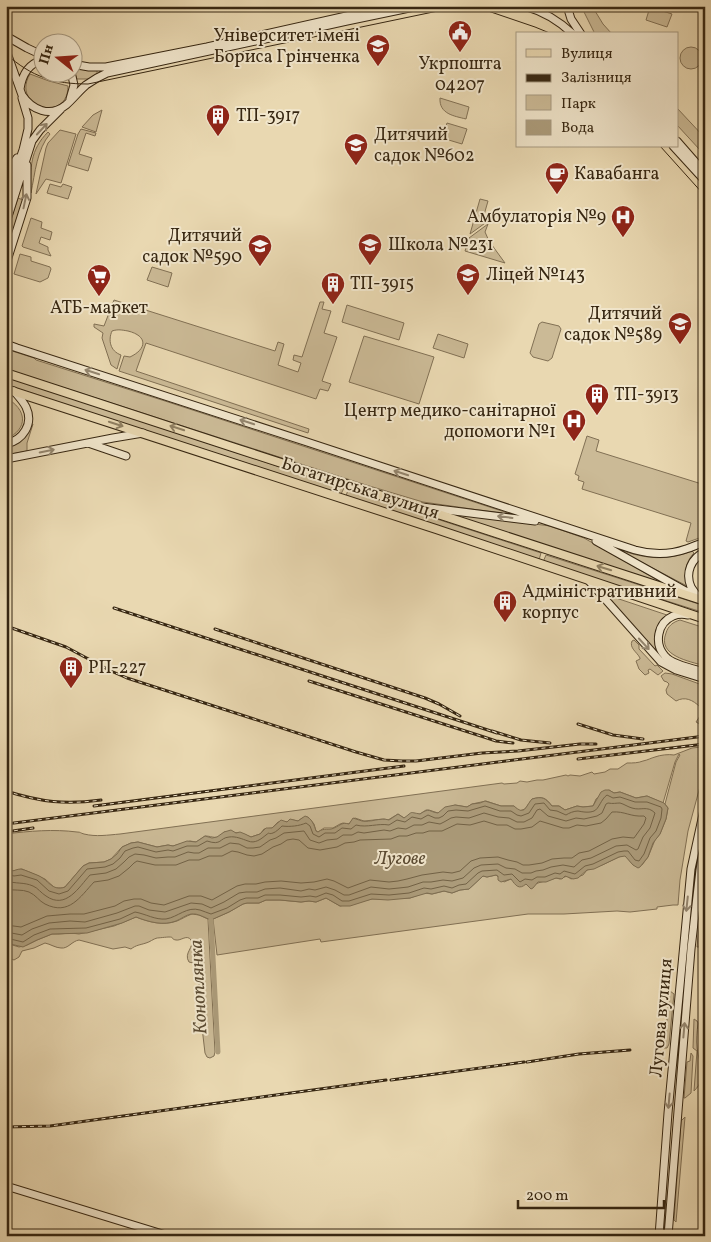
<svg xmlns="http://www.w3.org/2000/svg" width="711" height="1242" font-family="Vollkorn,serif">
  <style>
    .green { fill: #cbba96; stroke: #817054 }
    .water { fill: #ac9c7b; stroke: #7d6d51 }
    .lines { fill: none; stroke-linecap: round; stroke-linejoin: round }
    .shore { stroke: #726246; stroke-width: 1 }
    .canal { stroke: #ac9c7b; stroke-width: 5 }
    .secondary-casing { stroke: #372712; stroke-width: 9 }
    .primary-casing { stroke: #372712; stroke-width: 10 }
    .secondary { stroke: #f1e6cc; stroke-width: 7 }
    .primary { stroke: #e9d8b1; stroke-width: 8 }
    .tram { stroke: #372712; stroke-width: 1 }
    .rail-casing { stroke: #372712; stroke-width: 3 }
    .rail { stroke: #f1e6cc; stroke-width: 1; stroke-dasharray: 4; stroke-linecap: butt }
    .oneway { stroke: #94866f }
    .oneway2 { stroke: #908062 }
    .labels { text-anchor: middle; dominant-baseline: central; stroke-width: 4; stroke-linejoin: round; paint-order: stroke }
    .poi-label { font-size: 18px; fill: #372712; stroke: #f1e6cc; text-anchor: start }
    .street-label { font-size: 18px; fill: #372712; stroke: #f1e6cc }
    .water-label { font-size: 19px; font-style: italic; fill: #5a4a32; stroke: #f1e6cc }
  </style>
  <rect width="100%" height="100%" fill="#e9d8b1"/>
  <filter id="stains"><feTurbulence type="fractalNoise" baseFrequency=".004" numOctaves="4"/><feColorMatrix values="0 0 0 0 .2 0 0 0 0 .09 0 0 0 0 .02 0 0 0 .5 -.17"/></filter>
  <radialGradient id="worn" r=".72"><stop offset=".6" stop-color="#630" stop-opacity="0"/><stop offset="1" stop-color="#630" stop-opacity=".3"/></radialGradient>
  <!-- green -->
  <path class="green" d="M581,6H592L603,24L612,34H595Z
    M650,7L672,14L667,27L646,20Z
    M680 58a11 11 0 1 1 22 0a11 11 0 1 1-22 0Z
    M72,67L97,69V74L91,79H77Z
    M30,74L49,81L68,86C68,124 10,107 30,74Z
    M440,98L469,107L466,119C454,116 439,114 440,98Z
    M677,108L705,138V144L700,150L677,125Z
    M102,110L96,132L82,127L93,115Z
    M447,123L467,129L462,144L442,138Z
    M81,129L96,133L95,136L86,133L79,154L92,158L88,171L68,165L78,134Z
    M60,130L76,134L61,183L46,179L36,194L46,148L48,143Z
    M48,132L50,134C37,149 35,173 31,193C30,168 30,150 48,132Z
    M50,184L61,187L63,184L72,187L68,199L47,193Z
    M18,198L23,200L12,238L6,236V235Z
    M480,199L488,201L484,215L488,221L470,234Z
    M31,218L42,222L41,228L52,232L50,240L41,237L39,243L48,247V250L51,256L23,247L22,246Z
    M488,224L485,232L489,241L505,263L465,251L469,238Z
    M20,254L31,257V261L50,267L51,269L48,278L40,282L14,274Z
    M152,267L172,273L168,287L147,280Z
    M114,300L275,351L278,342L284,344L278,365L298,372L301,363L293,360L294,355L302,357L320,302H324L322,309L331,311L324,333L337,337L322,381L331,384L328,391L320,389L316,399L146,343L136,371L309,429L308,433L119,371L124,356L130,357C147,349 148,336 128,331C122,330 118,329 112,331C108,340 110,351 121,355L117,369L111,365L102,338L103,333L94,327V324L104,326Z
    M347,305L404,323L399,340L342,322Z
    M542,322L559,326L561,329L552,358L548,361L533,357L530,353L539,324Z
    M438,334L468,344L464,358L433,348Z
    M364,336L434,357L419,404L349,382Z
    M6,349L34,358L36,360L165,401L514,515L423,502L366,485L6,369Z
    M6,377L344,488L341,494L6,385Z
    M6,398C27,409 29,429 6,439Z
    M31,424H33L27,443V451L6,455V446C22,442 25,439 31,424Z
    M587,436L599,440L596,451L705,485V536L688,542L686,541L691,523L582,489L584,482L578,480L579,476L575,474Z
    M348,490L541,553L539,560L346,496Z
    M444,512L550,526L584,538L668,586Z
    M620,550C646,559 667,561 692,551L694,553C685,562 684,574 687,586L620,551Z
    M546,555L705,606V613L543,562Z
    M607,595L667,615C654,625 652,640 658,655Z
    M680,620L705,628V666C689,661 657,656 666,633C668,626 673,622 680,620Z
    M634,640L639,645V649L655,666L657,665L663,671L658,675L650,669L648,670L649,673L645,675L639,669L636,661L640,659V658C637,652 629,648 632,641Z
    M665,673L672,674L705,686V727L696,722L700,716V707C693,700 685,696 676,701L667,694L666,690L669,684L667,682L664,681L661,676Z
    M702,747H705V768L688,831L680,880L678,905H673L657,907V909L630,912L617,911L564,914H528L321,942L320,939L217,955L213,919L229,912L243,904L247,903H259L266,900H280L301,902L309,901L316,902L326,898L340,906L372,899L410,898L424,893L432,894L444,891L452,893L460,890L469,889L483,876L487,877L496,875L504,882L511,879L527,884L529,887C538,882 546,881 556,878L560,879L567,876L571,879L583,875L587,870L602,865L619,857L625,855L633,865H642L648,857L655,840L660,834L666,819L668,808L665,804L676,762L680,755L679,754L675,762L663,803L647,796L636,798L620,792L614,793L609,790L596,799L593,806L583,807L577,806L565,810L559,806H552C546,798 543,796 532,799L525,809L519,811L514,806H501L486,801L472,804L467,807L455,805L438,813L429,810H426L420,814L404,818L398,814L388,820L384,819L364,821L355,818L353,819L349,824L343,823L340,824L333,828H324L318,832L316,831L314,824L308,817L302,818L298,821L293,820L287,822H278L272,828L264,829L260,834L251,837C242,833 234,832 224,832C216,841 214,836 205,836L196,842L190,841L173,846L168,845L157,847L138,842L131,843L122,847L111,859L104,862L89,863L83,866L65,887L62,888H55L45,879L22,869L12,871L8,870L6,867V834C29,831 54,829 77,832C81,832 80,833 84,834C96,837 108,835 120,834L502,783L504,784L517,783L520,781L527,782L537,780H543L566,775L568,776L570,775L580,776L592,772L594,774L605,772L610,769H618L627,763C633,763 638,763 643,761C648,760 651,758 655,757C660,755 669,754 674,755L692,748Z
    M705,870V916L699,947H697Z
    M192,914L199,915L208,919L215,1052L214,1056L210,1058L207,1057L205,1053L201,1019L198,966L197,964L189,962C183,953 195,947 191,940C187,934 181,941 176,940C170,939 175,937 169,937C167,937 158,938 157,938C153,939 150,942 146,943C140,945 136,945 131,949L125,947L113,949L79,940C72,941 68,949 61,948C56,948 50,944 45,943L34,948L22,951L19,957L14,960L9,958L6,967V943L19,947L27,945L37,940L52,934H59L71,933L79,934L114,926L136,917C149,922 163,926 177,921C182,919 186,916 192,914Z
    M670,991L674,994L669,1044L667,1048H664Z
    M694,1019L697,1021L698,1023C697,1032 696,1040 697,1048C699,1065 709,1076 694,1091L697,1051L693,1048Z
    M691,1053L693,1056L691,1093L685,1098H684L687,1062L690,1061Z
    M685,1117L676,1222L674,1220L681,1121Z"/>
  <!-- water -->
  <path class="water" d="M605,790H609L614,793L620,792L636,798L647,796L664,803L668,808L666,819L660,834L653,843L648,857L640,867L638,868L633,865L625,856L619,857L594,869L587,870L578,878L573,879L565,876L562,879L556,878L546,882H538L533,888L531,889L526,884C519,890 516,886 511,879L501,882L498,880V876L496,875L487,877L483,876L469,889L460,890L452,893L444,891L432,894L427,893L410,898L388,900L372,899L350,906H340L326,898L316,902L309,901L301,902L280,900H266L259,903H247L243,904L229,912L211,920C205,918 198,913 191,914C186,915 181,919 176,921C163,926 149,922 136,917L122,923L87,933L52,934L37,940L23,947L6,943V867C14,874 14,869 21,869C25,870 32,873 37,875C48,879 52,892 65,887L83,866L89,863L104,862L111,859L117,854L122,847L131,843L138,842L157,847L168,845L173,846L187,841L196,842L205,836L212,838L217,837L224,832L231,830L236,833L240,832L245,834L251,837L260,834L266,828H272L281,820L287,822L290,819L298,821L305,816C312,818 314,825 316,831L318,832C325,827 328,831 334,828C341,825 342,822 349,824L353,818C356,819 359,820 362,821C370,823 380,817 389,820L398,814L404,818C414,811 408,812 420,814C430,807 429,812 438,813L445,807L455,805L467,807L472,804L480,803L485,801L501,806H514C525,816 525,807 532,799C543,796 545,798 552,806H559L565,810L577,806L583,807L593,806L601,792Z"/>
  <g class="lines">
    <!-- shore -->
    <path class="shore" d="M6,874L14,876L21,875L37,880L49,891L59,894L68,891L87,869L105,867L113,864L120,858L125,851L133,848L138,847L156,852L168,850L173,851L187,846H198L207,841C222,846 219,838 229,837C236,836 242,839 248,841C255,844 261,839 266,835C271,831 267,835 273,833C276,832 280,828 282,826C290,827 299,826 306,823L310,826L313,834L319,837L325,833H335L342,828L351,829L356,825C367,828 378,823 389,825L397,820L405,822L412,817L421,819L428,815L435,818H439L443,816L448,811L456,810L468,811L485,806L500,811H511L517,815L521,816L529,813L535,804L544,803L550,810L557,811L566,815C569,813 574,811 578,811C583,812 589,813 594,811C599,809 601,799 607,795L613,798L620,797L635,802H647L661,807L662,809L661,818L656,831L650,838L644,854L639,861L635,860L628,851H624L618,852L593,864L585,866L575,874L564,871L560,874L555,873L545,877H537L532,880L525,879L520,882L512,874L504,875L497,870L482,871L478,873L466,884L459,885L452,888L444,886L431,889L424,888L409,893L389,895L371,894L349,901H342L333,895L326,893L316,897L310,896L301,897L280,895H265L258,898H246L240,900L227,908L211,914C207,913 204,911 200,910C187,906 178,917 166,919C155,920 146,914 135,912L120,919L86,928L50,929L34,935L23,942L6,938
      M6,881C16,884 24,882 33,886C38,888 41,893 46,896C66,910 79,887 90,875L106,873L116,869L124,862L129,857L135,854L144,855L156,858L168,857H175L188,852L194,853H199L208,848H220L230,843L239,844L247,848H253L260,847L270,840L276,838L284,833L304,831L310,840L319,843L327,840L337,839L343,835H352L358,832L364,833L384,830L390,831L398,828L406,829L414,825H422L429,822L440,824L444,822L451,818L456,817L469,818L484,813L498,817L509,818L517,822H524L532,818L537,810L540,809L548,816L566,821L576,818L584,819L597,816L602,813L606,804L608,803C613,804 616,803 620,803C624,804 628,807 632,808C641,811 647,805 655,813L650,828L643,837L638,849L636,850L627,845L616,846L591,858L582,860L574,867L563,865L551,867L543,870L536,871L531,873H522L515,869L506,868L498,864L481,865L474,868L463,878L452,881L443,880L431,882H423L408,887L399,888L389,889L371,887L349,895H344L335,890L326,887L315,890L309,889L301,891L280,888L265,889L257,892H246L239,893L224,902L211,908L202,904L191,903L165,912L149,910L139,906H135L117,913L85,922L70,921L49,923L32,929L22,935L6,932
      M6,889C14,891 22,889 29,892C36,895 39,901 45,904C69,916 80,897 94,882L108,880L119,876L129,868L134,863L137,861L155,865H176L189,860H199L209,856H222L232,851L238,852L247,855L254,856L262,854L273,847L281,844L287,840L293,839L299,840L308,848L320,850L337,847L345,843L354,842L360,840L391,839L399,836H407L416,833H423L429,831H442L457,824L470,825L484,821L497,825H507L515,829H521L532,827L540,821L563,828H569L577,825L586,826L601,823L606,819L612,812C625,811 630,817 644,816L646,818L644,824L634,838L623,837L612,839L589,851L579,853L572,858H564L552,859L542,863L529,865H523L517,862L508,860L498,857L480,858L471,861L460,871L452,873L443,872L422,875L407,879L398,881L389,882L370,880L348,888L334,881L327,879L314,882L301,883L281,881L265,882L256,884H245L237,886L212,900L201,896H189L164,905L151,903L141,899H134L124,901L115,906L84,914H70L47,916L21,927L6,925"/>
    <!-- canal -->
    <path class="canal" d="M211,920L218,1052"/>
    <!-- secondary casing -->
    <g class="secondary-casing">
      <path id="secondary" d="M567,6L571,19L581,34
        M527,7C545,12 559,21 573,34
        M6,36L27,48L42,55
        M6,50L22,95C32,110 50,118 66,105C73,99 79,91 86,85C93,80 100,76 107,73L279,36L347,21L419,6
        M72,64L89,67H106L207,47L391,6
        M20,89C22,75 28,64 42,60
        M70,99L74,85L71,72
        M677,141L705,173
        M673,146L705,181
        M6,175L17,158
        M6,199L23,150L28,129V118L22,98
        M6,223L32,141L40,130L61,109
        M6,264L27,198V165
        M6,344L17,348L307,442L635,550C653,555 669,555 686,549C693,547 698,544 705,542
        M88,443L126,456
        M6,444C23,440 34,424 26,407C23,401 18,396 14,391
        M6,459L113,438L143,433
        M422,507L535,521
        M596,541L691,594
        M589,581L661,662L676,670L705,679
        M698,597C696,594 693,590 691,587C685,573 691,558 705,552
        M688,615C683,614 678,614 673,616C657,623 654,644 665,656C672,665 694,669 705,672
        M6,1186L169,1236
        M659,1236L668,1113L688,901L691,869L705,805
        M668,1236L691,949L700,870L705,838"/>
    </g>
    <!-- primary casing -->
    <g class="primary-casing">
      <path id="primary" d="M6,373C239,449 472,526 705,601
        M6,389L436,529L705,619"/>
    </g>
    <!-- secondary -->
    <use href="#secondary" class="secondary"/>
    <!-- primary -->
    <use href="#primary" class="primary"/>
    <!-- tram -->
    <path class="tram" d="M465,6L485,10L535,27L552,34
      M6,54C32,77 54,84 88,84L462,6
      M660,146L705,196"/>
    <!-- rail casing -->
    <g class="rail-casing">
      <path id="rail" d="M114,608L497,733
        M6,626L66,647L111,671L127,678L356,752L384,760L402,761H416L482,753L518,751L580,744H596
        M215,629L425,698L439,704L460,716
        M309,681L484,737L496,741L513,743
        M578,724L613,735L643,739
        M492,731L521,740L550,743
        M578,759L705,744
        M6,791C41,802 65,805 101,800
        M94,806L404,766
        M6,824L705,736
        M6,832L33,828
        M527,1062L579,1054L630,1050
        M391,1080L524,1062
        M6,1127L50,1126L386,1080"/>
    </g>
    <!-- rail -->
    <use href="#rail" class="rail"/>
  </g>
  <!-- one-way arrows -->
  <defs><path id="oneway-shaft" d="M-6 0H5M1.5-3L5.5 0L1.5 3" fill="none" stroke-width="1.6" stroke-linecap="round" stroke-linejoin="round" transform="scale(1.25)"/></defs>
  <g class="oneway">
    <use href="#oneway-shaft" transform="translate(42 129) rotate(-47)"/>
    <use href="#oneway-shaft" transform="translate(25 201) rotate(-78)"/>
    <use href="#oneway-shaft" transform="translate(92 372) rotate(-162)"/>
    <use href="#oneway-shaft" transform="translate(247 422) rotate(-162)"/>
    <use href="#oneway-shaft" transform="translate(47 451) rotate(-11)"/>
    <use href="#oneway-shaft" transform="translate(401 473) rotate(-162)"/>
    <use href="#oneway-shaft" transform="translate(505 517) rotate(-173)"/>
    <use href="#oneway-shaft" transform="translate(644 644) rotate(47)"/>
    <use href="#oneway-shaft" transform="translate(687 904) rotate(96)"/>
    <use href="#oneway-shaft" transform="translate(684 1030) rotate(-85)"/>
    <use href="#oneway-shaft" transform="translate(669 1101) rotate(95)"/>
  </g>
  <g class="oneway2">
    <use href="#oneway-shaft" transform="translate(116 424) rotate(18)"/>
    <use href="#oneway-shaft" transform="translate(177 428) rotate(-162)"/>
    <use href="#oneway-shaft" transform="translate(604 568) rotate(-163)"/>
  </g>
  <!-- icons -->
  <defs>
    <g id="civic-pin" transform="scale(1.25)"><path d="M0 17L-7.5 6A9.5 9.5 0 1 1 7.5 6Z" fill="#8f2418" stroke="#f1e6cc"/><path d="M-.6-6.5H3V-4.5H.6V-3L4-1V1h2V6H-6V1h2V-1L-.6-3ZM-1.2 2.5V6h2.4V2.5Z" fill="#fff"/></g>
    <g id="university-pin" transform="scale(1.25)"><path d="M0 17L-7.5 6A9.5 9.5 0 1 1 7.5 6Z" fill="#8f2418" stroke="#f1e6cc"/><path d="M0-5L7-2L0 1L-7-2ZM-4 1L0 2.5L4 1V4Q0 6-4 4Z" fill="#fff"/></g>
    <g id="building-pin" transform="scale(1.25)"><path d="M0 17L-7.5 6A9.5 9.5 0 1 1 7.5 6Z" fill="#8f2418" stroke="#f1e6cc"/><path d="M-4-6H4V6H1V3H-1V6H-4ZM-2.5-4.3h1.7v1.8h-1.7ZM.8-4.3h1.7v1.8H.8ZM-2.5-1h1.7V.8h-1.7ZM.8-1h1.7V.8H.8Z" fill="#fff"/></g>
    <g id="school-pin" transform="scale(1.25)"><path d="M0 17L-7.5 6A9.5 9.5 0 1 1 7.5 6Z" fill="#8f2418" stroke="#f1e6cc"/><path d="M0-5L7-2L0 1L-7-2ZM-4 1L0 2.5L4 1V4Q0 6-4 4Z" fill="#fff"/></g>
    <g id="cafe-pin" transform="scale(1.25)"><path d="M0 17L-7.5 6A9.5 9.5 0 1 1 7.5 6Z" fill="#8f2418" stroke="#f1e6cc"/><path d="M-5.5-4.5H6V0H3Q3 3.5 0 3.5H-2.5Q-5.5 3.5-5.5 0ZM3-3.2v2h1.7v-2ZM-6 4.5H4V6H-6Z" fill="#fff"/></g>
    <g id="hospital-pin" transform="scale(1.25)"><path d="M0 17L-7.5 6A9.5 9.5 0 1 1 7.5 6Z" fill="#8f2418" stroke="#f1e6cc"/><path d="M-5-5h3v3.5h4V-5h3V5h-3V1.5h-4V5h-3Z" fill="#fff"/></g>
    <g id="supermarket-pin" transform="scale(1.25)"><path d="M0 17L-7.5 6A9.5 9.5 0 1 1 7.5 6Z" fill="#8f2418" stroke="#f1e6cc"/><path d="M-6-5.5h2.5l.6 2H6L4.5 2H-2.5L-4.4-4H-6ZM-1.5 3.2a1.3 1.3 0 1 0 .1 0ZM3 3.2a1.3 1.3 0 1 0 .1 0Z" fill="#fff"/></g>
  </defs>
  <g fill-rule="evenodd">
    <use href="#civic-pin" x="460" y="32"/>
    <use href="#university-pin" x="378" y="46"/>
    <use href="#building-pin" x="218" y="116"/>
    <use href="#school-pin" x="356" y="145"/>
    <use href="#cafe-pin" x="557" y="174"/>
    <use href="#hospital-pin" x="623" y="217"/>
    <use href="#school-pin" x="370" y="245"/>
    <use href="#school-pin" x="260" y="246"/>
    <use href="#school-pin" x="468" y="275"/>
    <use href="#supermarket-pin" x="99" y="276"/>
    <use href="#building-pin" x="333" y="284"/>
    <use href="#school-pin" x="680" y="324"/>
    <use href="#building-pin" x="597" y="395"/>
    <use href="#hospital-pin" x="574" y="421"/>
    <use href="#building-pin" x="505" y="602"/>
    <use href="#building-pin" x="71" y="668"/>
  </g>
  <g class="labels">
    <!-- poi labels -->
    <g class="poi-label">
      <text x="360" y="36" text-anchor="end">Університет імені<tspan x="360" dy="21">Бориса Грінченка</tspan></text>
      <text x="460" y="64" text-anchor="middle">Укрпошта<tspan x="460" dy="21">04207</tspan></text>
      <text x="236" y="116">ТП-3917</text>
      <text x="374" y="135">Дитячий<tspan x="374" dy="21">садок №602</tspan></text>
      <text x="574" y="174">Кавабанга</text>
      <text x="606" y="217" text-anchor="end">Амбулаторія №9</text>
      <text x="242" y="236" text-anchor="end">Дитячий<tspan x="242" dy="21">садок №590</tspan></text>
      <text x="388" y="245">Школа №231</text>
      <text x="486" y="275">Ліцей №143</text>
      <text x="350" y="284">ТП-3915</text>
      <text x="99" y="308" text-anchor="middle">АТБ-маркет</text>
      <text x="662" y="314" text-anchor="end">Дитячий<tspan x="662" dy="21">садок №589</tspan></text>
      <text x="614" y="395">ТП-3913</text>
      <text x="556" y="411" text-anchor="end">Центр медико-санітарної<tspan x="556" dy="21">допомоги №1</tspan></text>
      <text x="522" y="592">Адміністративний<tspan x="522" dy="21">корпус</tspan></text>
      <text x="88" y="668">РП-227</text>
    </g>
    <!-- street labels -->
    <g class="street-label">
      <text transform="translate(360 489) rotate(18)">Богатирська вулиця</text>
      <text transform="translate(662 1018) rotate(-85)">Лугова вулиця</text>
    </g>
    <!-- water labels -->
    <g class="water-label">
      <text x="400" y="859">Лугове</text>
      <text transform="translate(199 987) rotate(-93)">Коноплянка</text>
    </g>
  </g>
  <!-- margin -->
  <rect width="711" height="1242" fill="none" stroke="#e9d8b1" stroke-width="25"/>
  <rect x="8" y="8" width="696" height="1227" fill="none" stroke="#372712" stroke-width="2.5"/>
  <rect x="12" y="12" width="686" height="1217" fill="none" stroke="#372712"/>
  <!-- legend -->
  <rect x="516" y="32" width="162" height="115" fill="#f1e6cc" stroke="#a79a82"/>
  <rect x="526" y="49" width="25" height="8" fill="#e9d8b1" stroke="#a79a82"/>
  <text x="561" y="58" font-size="15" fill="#372712">Вулиця</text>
  <rect x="526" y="74" width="25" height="8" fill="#372712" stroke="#a79a82"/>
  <text x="561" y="82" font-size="15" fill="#372712">Залізниця</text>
  <rect x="526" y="95" width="25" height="15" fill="#cbba96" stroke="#a79a82"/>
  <text x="561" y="108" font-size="15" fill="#372712">Парк</text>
  <rect x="526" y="120" width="25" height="15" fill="#ac9c7b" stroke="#a79a82"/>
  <text x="561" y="132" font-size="15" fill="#372712">Вода</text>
  <!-- north arrow -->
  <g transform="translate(58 58) rotate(287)"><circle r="24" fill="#f1e6cc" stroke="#a79a82"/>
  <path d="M0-4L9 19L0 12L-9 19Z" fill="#8f2418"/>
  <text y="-8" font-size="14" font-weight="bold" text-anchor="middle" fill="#372712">Пн</text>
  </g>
  <!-- scale -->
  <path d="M518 1200v8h146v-8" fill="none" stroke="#372712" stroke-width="2.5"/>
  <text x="526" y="1200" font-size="15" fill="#372712" stroke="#f1e6cc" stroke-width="4" paint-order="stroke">200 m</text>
  <rect width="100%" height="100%" filter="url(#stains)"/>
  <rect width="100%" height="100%" fill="url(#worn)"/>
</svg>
